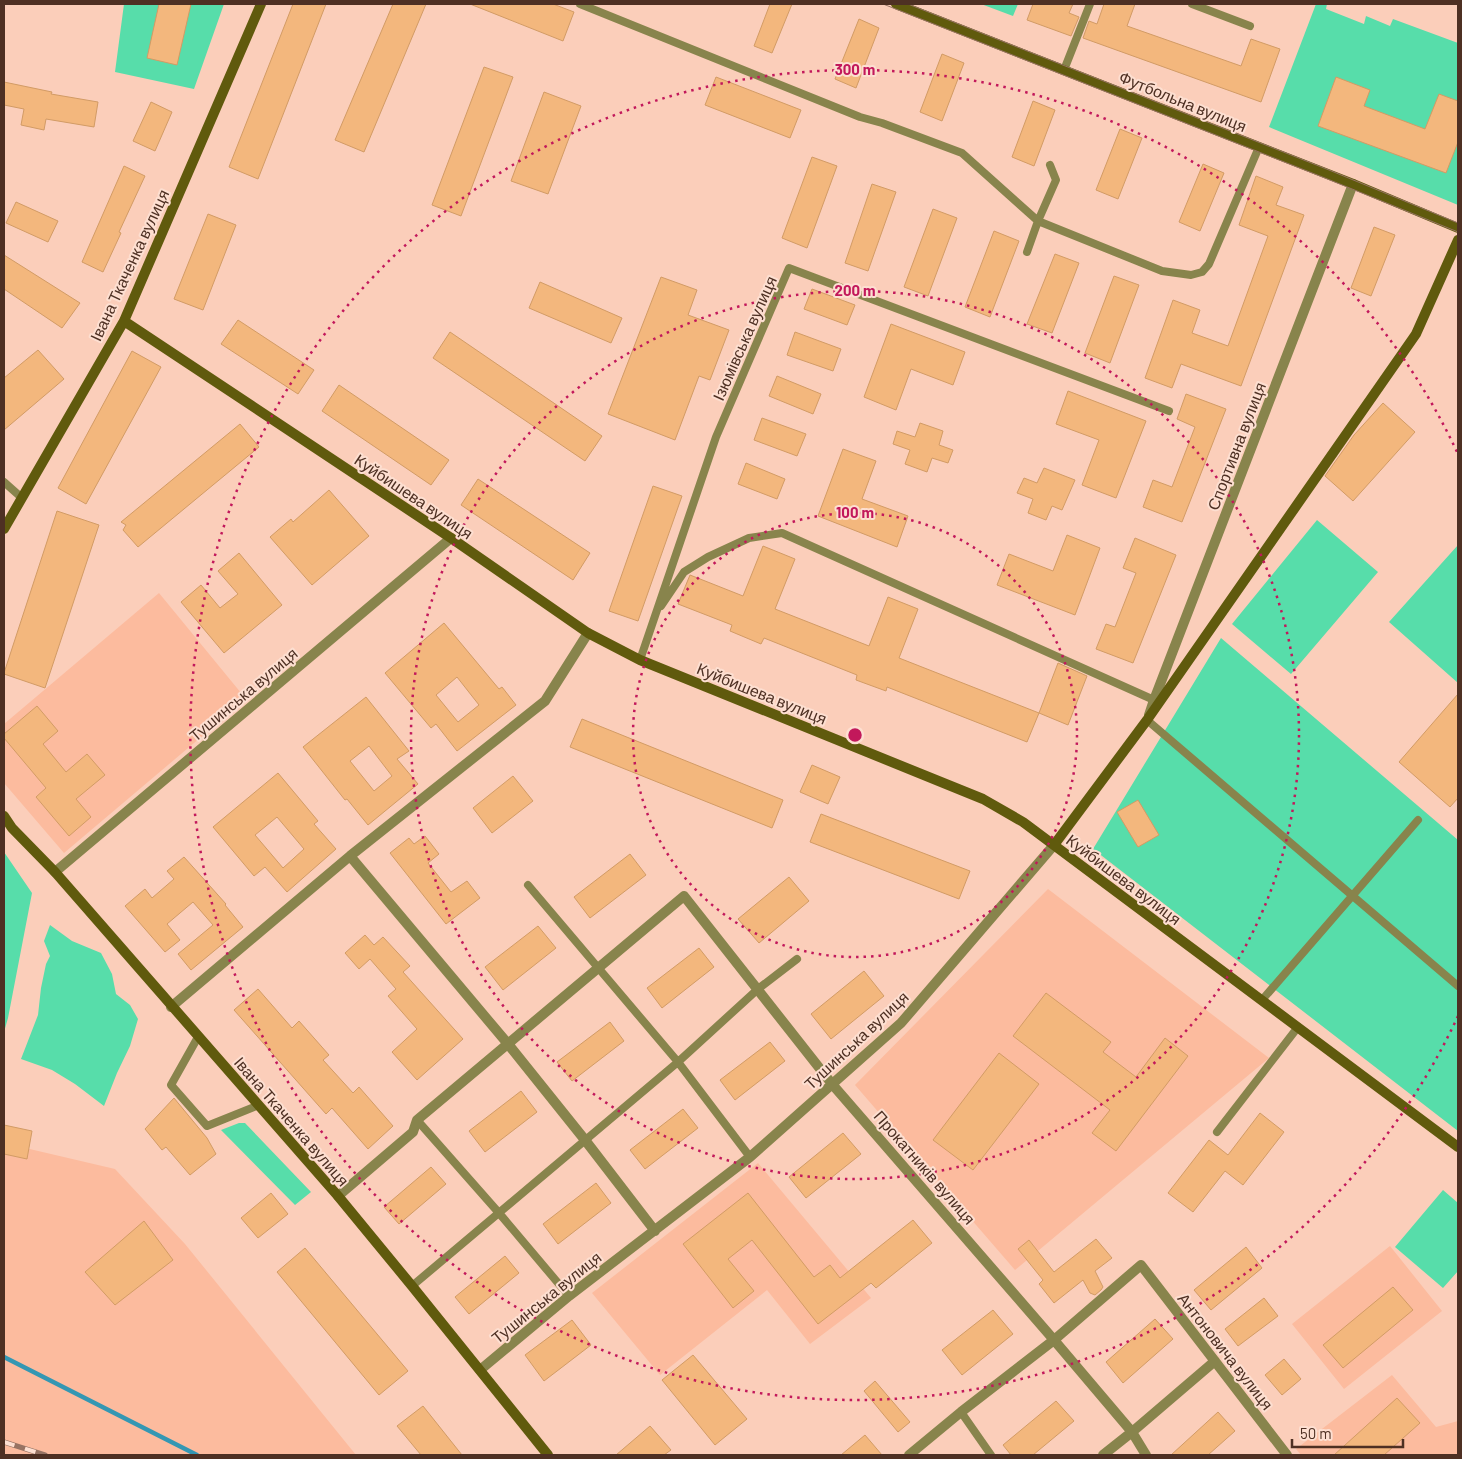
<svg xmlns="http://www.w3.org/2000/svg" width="1462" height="1459" font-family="Barlow,sans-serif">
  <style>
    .built { fill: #fcbb9e }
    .green { fill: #57ddaa }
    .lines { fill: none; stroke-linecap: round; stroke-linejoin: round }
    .stream { stroke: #3497b3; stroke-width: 4.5 }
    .building { fill: #f3b77d; stroke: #d29b65; fill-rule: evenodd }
    .lane { stroke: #88844c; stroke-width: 8 }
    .street { stroke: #88844c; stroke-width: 10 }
    .secondary { stroke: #605a0d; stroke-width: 10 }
    .tram { stroke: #977363; stroke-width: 1 }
    .rail-casing { stroke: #977363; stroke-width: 5.5 }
    .rail { stroke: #fddfd1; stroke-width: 4; stroke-dasharray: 11; stroke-linecap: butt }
    .ring { fill: none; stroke: #c2185b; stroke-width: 2.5; stroke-dasharray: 2.5 5 }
    .labels { text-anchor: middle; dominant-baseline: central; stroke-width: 4; stroke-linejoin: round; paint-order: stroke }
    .street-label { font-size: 16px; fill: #4e3023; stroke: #fddfd1 }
    .centre { fill: #c2185b; stroke: #fddfd1; stroke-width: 2.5 }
    .ring-label { font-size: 15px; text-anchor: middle; font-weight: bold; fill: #c2185b; stroke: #fddfd1; stroke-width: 4; stroke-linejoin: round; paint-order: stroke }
  </style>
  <rect width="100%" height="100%" fill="#fbceba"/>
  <!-- built -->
  <path class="built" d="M159,593L246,699L64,853L4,783V724Z
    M1048,889L1269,1058L1015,1270L855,1085Z
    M4,1143L115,1169L185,1244L356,1455H4Z
    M758,1163L871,1298L810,1344L767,1290L660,1375L592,1293Z
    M1390,1246L1442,1311L1344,1389L1292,1324Z
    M1392,1375L1436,1427L1458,1421V1455H1301L1296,1449Z"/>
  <!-- green -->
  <path class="green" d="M124,4H224L194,89L115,72Z
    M981,4H1018L1013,16Z
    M1316,4H1327L1326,9L1364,24L1366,16L1390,26L1393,19L1458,43V205L1269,127Z
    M1317,520L1378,572L1291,674L1232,624Z
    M1458,545V683L1389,622Z
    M1221,638L1458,840V1131L1093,849Z
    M4,852L32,893L8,1018L4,1032Z
    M50,925L72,941L101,953L112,974L116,994L130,1005L138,1019L130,1046L117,1073L104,1106L75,1084L52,1070L21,1059L38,1015L41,988L46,964L50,956L44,941Z
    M239,1123H245L311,1192L295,1205L221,1130Z
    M1443,1190L1458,1203V1271L1443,1288L1395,1247Z"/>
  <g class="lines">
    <!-- stream -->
    <path class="stream" d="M4,1357L197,1455"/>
  </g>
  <!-- building -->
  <path class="building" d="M159,4H191L177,65L147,58Z
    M293,4H326L258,179L229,167Z
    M393,4H426L364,152L335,140Z
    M470,4H553L574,12L563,41Z
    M770,4H792L772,53L754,46Z
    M1033,4H1073L1069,13L1079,17L1071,36L1027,20Z
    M1104,4H1135L1127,26L1241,66L1251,39L1280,49L1261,102L1083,38L1089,21L1097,24Z
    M859,19L879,28L856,88L835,79Z
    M942,54L964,63L942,121L920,112Z
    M484,67L513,77L461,216L432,205Z
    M716,77L801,110L790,138L705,105Z
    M1336,77L1370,90L1364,106L1425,129L1439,94L1458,101V142L1446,173L1318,126Z
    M4,82L52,92L51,94L98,102L94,127L46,119L44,130L21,125L24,109L4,105Z
    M544,92L581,106L548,194L511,181Z
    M1033,101L1055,110L1034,166L1012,157Z
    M151,102L172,112L155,151L133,141Z
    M1120,129L1142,138L1118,199L1096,190Z
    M812,157L837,166L807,248L782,238Z
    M1203,164L1224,173L1200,231L1179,222Z
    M124,166L145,176L119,232L121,233L103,272L82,262Z
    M1256,176L1283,187L1276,205L1304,215L1241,386L1181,364L1172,388L1145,378L1173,300L1200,310L1192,333L1228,346L1268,236L1239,225Z
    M872,184L896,192L868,271L845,263Z
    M16,202L58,221L48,242L6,223Z
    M933,209L957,218L928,296L904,287Z
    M208,214L236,225L203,310L174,299Z
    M1374,227L1395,235L1371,296L1351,288Z
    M994,231L1019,241L990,317L965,307Z
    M1055,254L1079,263L1052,333L1027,324Z
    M4,255L80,303L62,328L4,289Z
    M1114,276L1139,285L1110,363L1085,353Z
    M661,277L697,290L688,315L729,330L710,380L699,376L675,440L608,414Z
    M540,282L622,318L611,343L529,308Z
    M812,289L855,305L847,325L804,309Z
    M238,320L314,370L298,394L221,344Z
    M891,324L965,352L953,385L911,369L896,410L864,397Z
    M450,332L602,436L585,461L433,358Z
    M795,332L841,349L833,371L787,355Z
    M38,350L64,379L4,430V378Z
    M132,351L161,367L86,504L58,488Z
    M777,376L821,394L813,414L769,396Z
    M339,385L449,460L431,485L322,411Z
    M1068,391L1146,421L1116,498L1082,485L1099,440L1056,424Z
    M1186,394L1226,409L1182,522L1143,507L1153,480L1172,487L1195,427L1177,419Z
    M1383,403L1415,432L1353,501L1325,476L1354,435Z
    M762,418L806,434L797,456L754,440Z
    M920,423L943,431L939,445L953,450L948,463L932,458L927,472L905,464L910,450L893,444L897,431L915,437Z
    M240,424L259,447L138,547L123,530L126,525L121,522Z
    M843,449L876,461L862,499L908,516L897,547L818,516Z
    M746,463L785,479L777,499L738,484Z
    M1044,468L1075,480L1062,510L1052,506L1046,520L1028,513L1033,499L1017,493L1024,478L1037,483Z
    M478,479L590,553L573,580L461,505Z
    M653,486L682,496L638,621L609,611Z
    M329,490L369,536L312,585L270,537L291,519L293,522Z
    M57,511L99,525L45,688L4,674V673Z
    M1067,535L1100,548L1075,615L997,585L1009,554L1053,571Z
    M1135,538L1176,555L1133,663L1096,649L1106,624L1115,627L1136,573L1123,568Z
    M763,546L795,559L775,609L869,646L888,597L918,609L899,658L1039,713L1027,742L887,687L886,691L856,680L857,675L764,638L761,644L730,631L732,625L678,604L690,575L743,596Z
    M239,553L282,605L224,653L181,602L201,585L220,608L238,594L218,571Z
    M444,623L499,689L502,687L516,705L457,751L436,724L431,728L385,673ZM457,677L479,705L458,722L436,695Z
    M1058,663L1087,676L1068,725L1039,713Z
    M1458,694V798L1450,807L1399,762Z
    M366,697L409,751L397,759L418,784L368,825L347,799L345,800L303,747ZM369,746L392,776L374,791L350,761Z
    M37,706L58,731L43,744L66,772L87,754L105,775L76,799L91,817L69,836L36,797L46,788L4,738V734Z
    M582,719L783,800L772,828L570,747Z
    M812,765L840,777L828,804L800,792Z
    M278,773L318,821L314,824L336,849L287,892L265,867L254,876L213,827ZM277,817L304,849L283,868L255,835Z
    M513,776L533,801L492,833L473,808Z
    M1138,800L1159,835L1138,847L1117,812Z
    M821,814L970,871L959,899L810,842Z
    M425,836L439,854L428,863L451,892L467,881L480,898L446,924L390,853L409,838L414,844Z
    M630,854L646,875L590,918L574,897Z
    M184,857L226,904L225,905L243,927L191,970L178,954L213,925L193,902L167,924L180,940L165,952L125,906L145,889L152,898L174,879L167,871Z
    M789,877L809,901L759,943L738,919Z
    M538,926L556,948L503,990L485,967Z
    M365,935L374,945L383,937L410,966L403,972L463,1039L417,1080L392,1052L417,1029L388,996L396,989L370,959L359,969L345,953Z
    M699,948L714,967L662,1008L647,988Z
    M864,971L884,996L831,1039L811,1014Z
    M258,989L292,1028L299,1021L329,1055L323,1060L353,1093L359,1087L393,1126L368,1149L332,1108L326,1114L234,1010Z
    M1046,993L1111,1042L1103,1052L1136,1077L1165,1038L1188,1056L1116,1151L1092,1133L1110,1110L1013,1036Z
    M610,1022L624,1041L572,1081L557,1062Z
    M770,1042L785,1061L735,1100L720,1080Z
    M999,1053L1039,1084L973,1170L933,1140Z
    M521,1091L537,1112L485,1152L469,1131Z
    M174,1098L207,1138L216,1154L190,1175L166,1147L162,1150L145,1129Z
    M683,1109L698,1128L645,1169L630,1150Z
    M1260,1113L1284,1132L1243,1185L1225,1171L1193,1212L1168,1193L1209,1140L1228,1155Z
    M4,1125L32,1131L27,1159L4,1154Z
    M843,1133L861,1154L806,1198L789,1177Z
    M431,1167L446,1184L399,1224L384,1207Z
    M596,1183L611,1203L558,1244L543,1224Z
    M271,1193L288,1214L258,1238L241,1218Z
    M748,1193L814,1277L830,1265L840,1278L913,1220L932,1243L876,1288L871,1283L818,1324L752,1240L728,1259L754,1291L733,1308L683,1244Z
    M144,1221L173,1260L115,1305L85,1272Z
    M1096,1239L1112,1258L1095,1271L1103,1287L1101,1290L1095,1295L1090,1293L1083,1280L1054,1303L1039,1284L1043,1280L1018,1249L1029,1240L1054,1272Z
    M1246,1247L1262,1268L1211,1310L1194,1290Z
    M305,1248L408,1371L379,1395L277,1272Z
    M505,1256L519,1273L469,1314L455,1297Z
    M1393,1287L1413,1310L1343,1368L1323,1345Z
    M1264,1298L1278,1316L1238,1346L1225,1329Z
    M993,1310L1013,1334L962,1375L942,1350Z
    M1155,1319L1173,1339L1123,1383L1106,1362Z
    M572,1320L591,1345L544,1381L525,1355Z
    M693,1355L747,1419L715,1445L662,1380Z
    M1284,1359L1301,1379L1282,1395L1265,1375Z
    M875,1381L910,1422L898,1432L864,1391Z
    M1397,1398L1420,1423L1384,1455H1334Z
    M1056,1401L1074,1421L1033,1455H1011L1003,1445Z
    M423,1406L462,1455H421L397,1426Z
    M1218,1412L1235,1431L1208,1455H1171Z
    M650,1426L671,1450L664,1455H616Z
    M865,1435L882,1455H841Z"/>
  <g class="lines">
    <!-- lane -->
    <path class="lane" d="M580,4L860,117L882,123L962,153L1038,221L1162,271L1191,275L1202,272L1209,264L1259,147
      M1192,4L1250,26
      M1064,70L1090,4
      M1027,252L1038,221L1056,180L1050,165
      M4,482L22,498
      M661,606L684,572L708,557L749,538L782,533L1154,700
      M640,660L716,437L789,268L1169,411
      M1147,720L1458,986
      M528,885L678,1062L750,1157
      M1262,1000L1418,820
      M198,1037L171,1085L207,1126L259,1105
      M417,1120L499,1213L569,1296
      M1217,1132L1298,1027
      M412,1286L678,1062L758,989L797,959
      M961,1412L991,1455"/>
    <!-- street -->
    <path class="street" d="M1149,715L1154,700L1353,184
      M350,856L508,1044L585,1140L655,1231
      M55,872L451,538
      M171,1007L350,856L545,701L588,633
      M338,1196L413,1132L417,1120L684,896L832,1084L1054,1340L1132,1432L1146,1455
      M480,1370L569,1296L750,1157L901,1023L1054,845
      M909,1455L961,1412L1054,1340L1141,1265L1287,1455
      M1103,1455L1132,1432L1215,1361"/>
    <!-- secondary -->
    <path class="secondary" d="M896,4L1353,184L1458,228
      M124,321L451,538L588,633L640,660L983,799L1023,822L1458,1147
      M4,529L124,321L261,4
      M4,816L12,828L55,872L338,1196L412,1286L548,1455
      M1054,845L1147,720L1416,334L1458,240"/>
    <!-- tram -->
    <path class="tram" d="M883,4L1325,178L1458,232
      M908,4L1329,170L1458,223"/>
    <!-- rail casing -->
    <g class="rail-casing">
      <path id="rail" d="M4,1442L45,1455"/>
    </g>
    <!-- rail -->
    <use href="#rail" class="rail"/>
  </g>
  <!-- distance rings -->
  <g class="ring">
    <circle cx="855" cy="735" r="222"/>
    <circle cx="855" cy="735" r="444"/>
    <path d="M1458 1016A665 665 0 1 1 1458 454"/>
  </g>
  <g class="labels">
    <!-- street labels -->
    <g class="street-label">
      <text transform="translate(1183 101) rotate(22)">Футбольна вулиця</text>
      <text transform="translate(129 265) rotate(-65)">Івана Ткаченка вулиця</text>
      <text transform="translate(744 338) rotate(-66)">Ізюмівська вулиця</text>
      <text transform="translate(1236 446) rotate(-69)">Спортивна вулиця</text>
      <text transform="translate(414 496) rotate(34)">Куйбишева вулиця</text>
      <text transform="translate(762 693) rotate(22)">Куйбишева вулиця</text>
      <text transform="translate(243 694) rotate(-40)">Тушинська вулиця</text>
      <text transform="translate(1124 879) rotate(37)">Куйбишева вулиця</text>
      <text transform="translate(856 1040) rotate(-43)">Тушинська вулиця</text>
      <text transform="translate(292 1121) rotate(49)">Івана Ткаченка вулиця</text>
      <text transform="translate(925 1167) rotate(49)">Прокатників вулиця</text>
      <text transform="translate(546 1297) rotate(-39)">Тушинська вулиця</text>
      <text transform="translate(1226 1351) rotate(52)">Антоновича вулиця</text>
    </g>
  </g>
  <circle cx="855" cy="735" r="8" class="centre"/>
  <g class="ring-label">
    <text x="855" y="75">300 m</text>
    <text x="855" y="296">200 m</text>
    <text x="855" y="518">100 m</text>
  </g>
  <!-- border -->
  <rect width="1462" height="1459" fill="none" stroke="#4e3023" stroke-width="10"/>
  <!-- scale -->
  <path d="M1292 1439v8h111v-8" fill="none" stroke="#4e3023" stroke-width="2.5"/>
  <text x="1300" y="1439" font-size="15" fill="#4e3023" stroke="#fddfd1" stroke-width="4" paint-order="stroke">50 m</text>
</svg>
